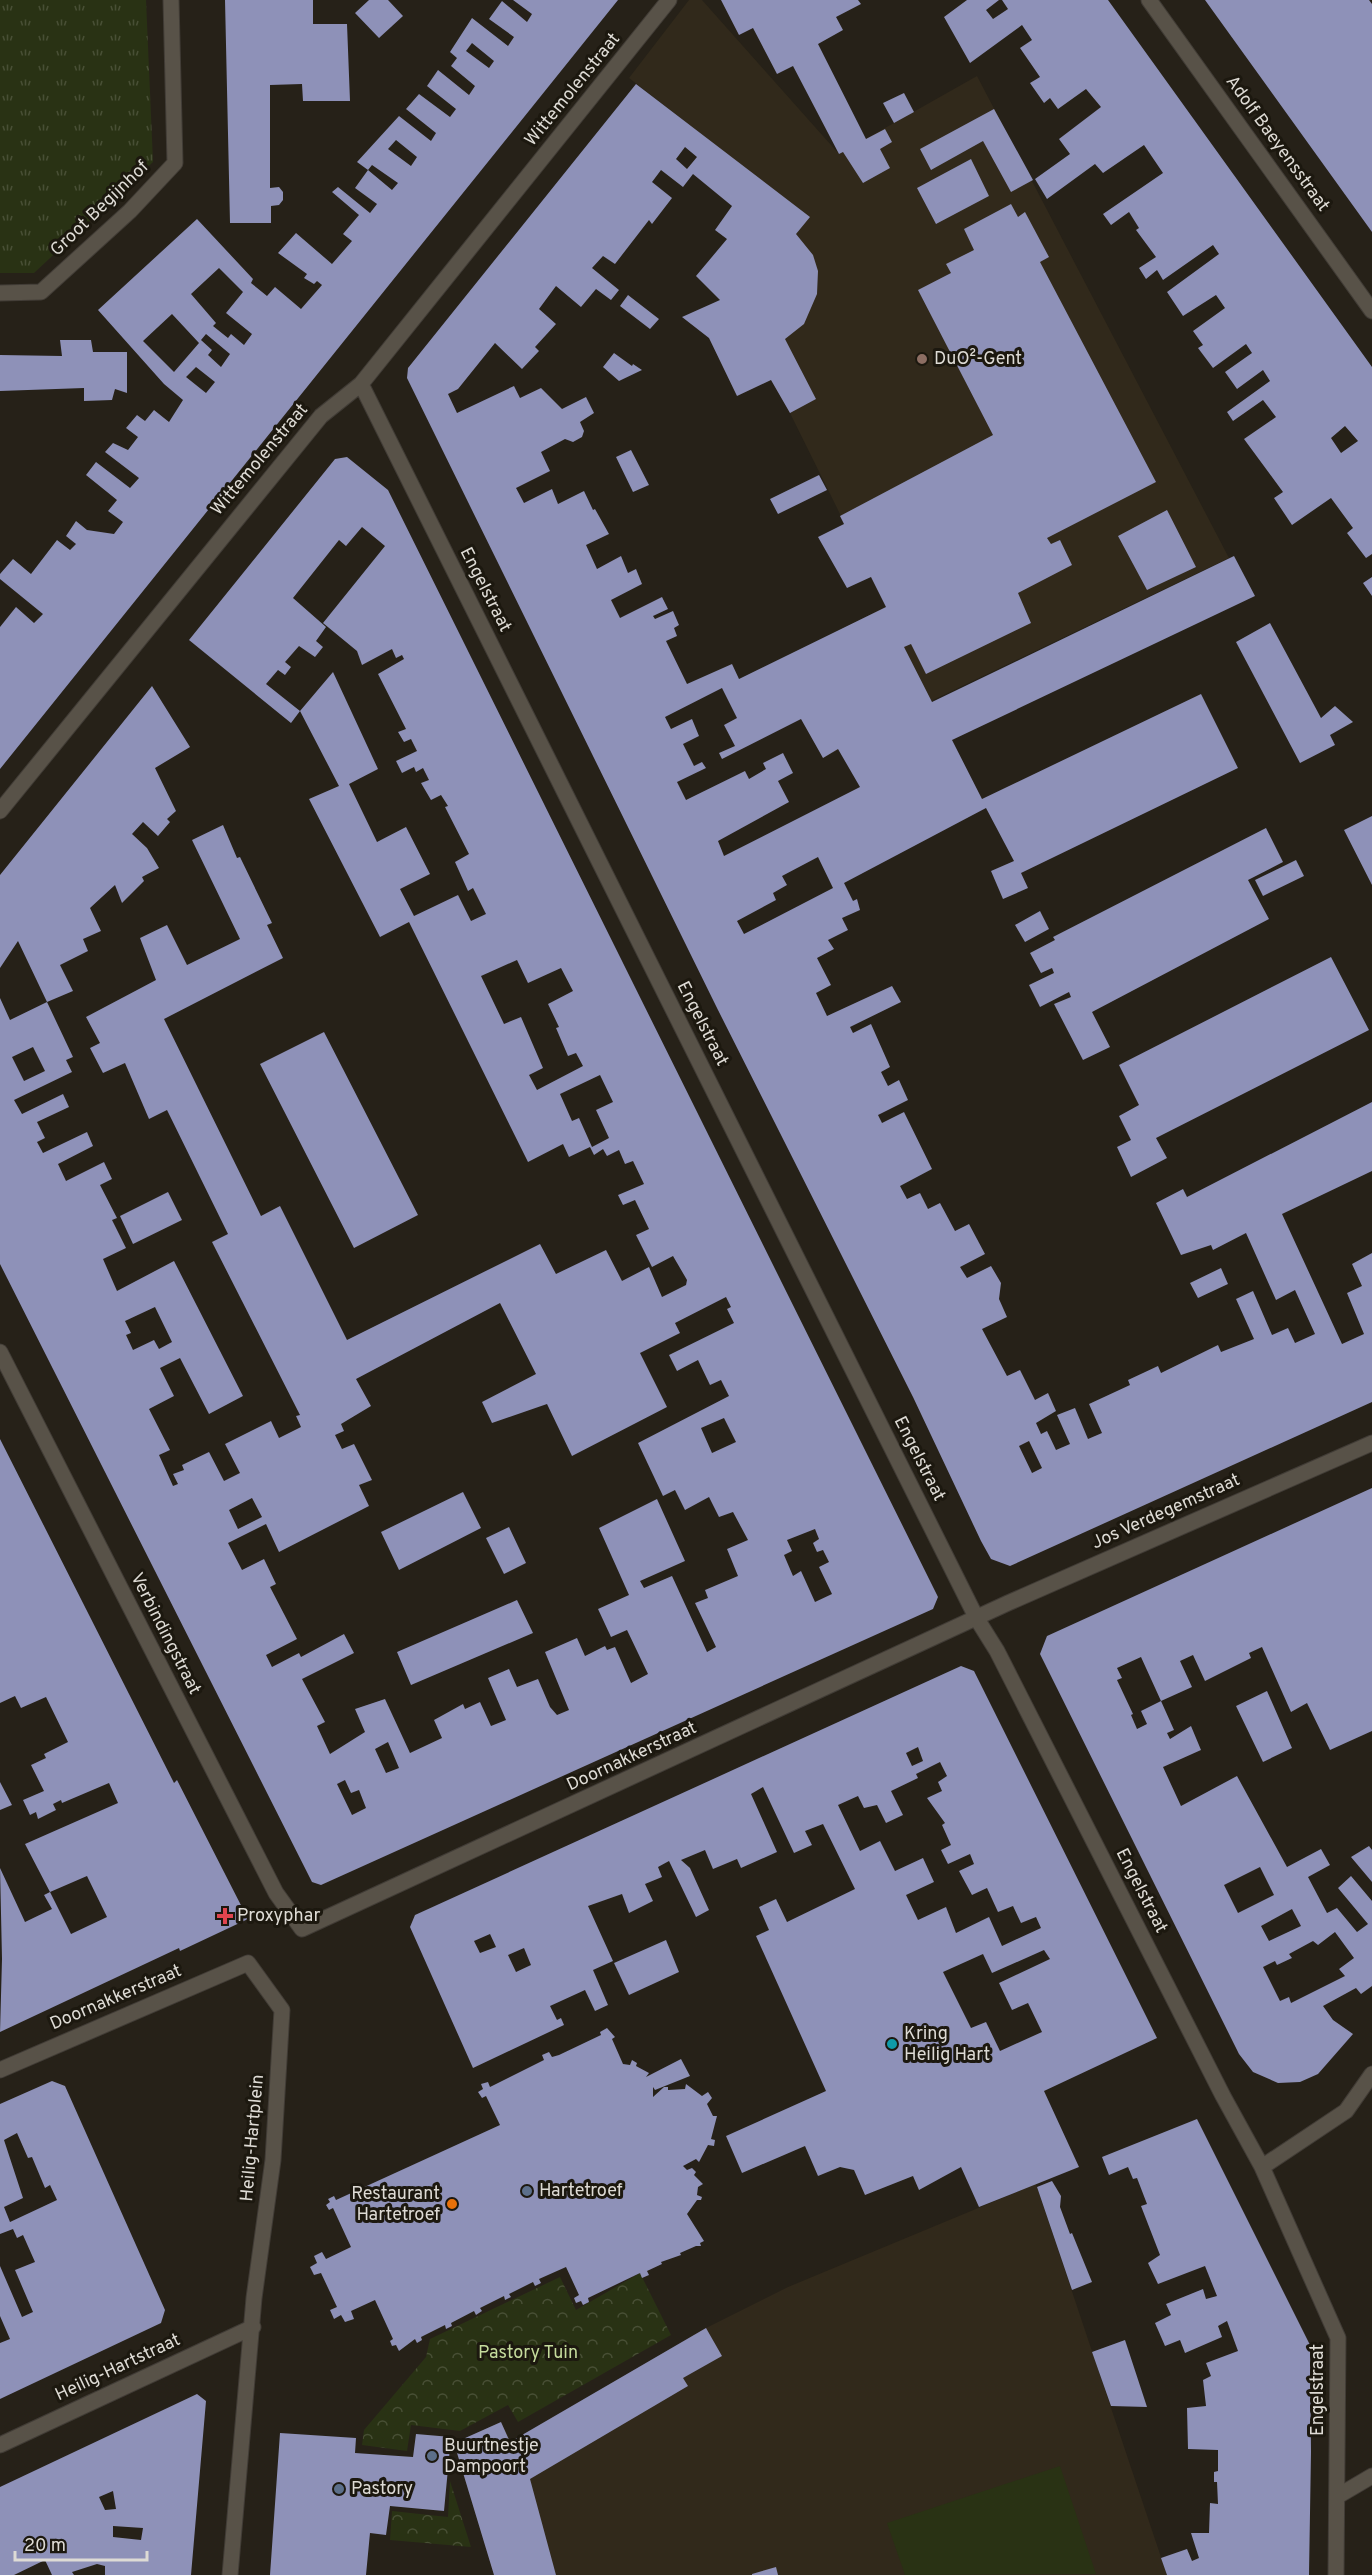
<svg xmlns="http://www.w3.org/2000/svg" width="1372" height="2575" font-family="Overpass,sans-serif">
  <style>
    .built { fill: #31291b }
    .grass { fill: url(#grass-tufts) }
    .park { fill: url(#park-crowns) }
    .garden { fill: #293214 }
    .building { fill: #8e91b8; fill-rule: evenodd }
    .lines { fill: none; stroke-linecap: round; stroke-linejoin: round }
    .minor-casing { stroke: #413c36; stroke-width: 17 }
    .minor { stroke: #585248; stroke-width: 15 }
    .education-dot { fill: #8d6e63; stroke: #1c180f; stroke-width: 2 }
    .health-dot { fill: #e0444e; stroke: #1c180f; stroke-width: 2 }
    .culture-dot { fill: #0f9aa8; stroke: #1c180f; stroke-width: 2 }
    .service-dot { fill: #5c6f8a; stroke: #1c180f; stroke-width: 2 }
    .food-dot { fill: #e8710a; stroke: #1c180f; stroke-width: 2 }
    .labels { text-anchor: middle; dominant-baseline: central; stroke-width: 6; stroke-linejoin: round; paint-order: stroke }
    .street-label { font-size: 18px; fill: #dedbd5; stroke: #1c180f }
    .poi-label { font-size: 18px; fill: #dedbd5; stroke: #1c180f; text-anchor: start }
    .park-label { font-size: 18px; fill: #c5db9c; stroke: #1c180f }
  </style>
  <defs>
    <pattern id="grass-tufts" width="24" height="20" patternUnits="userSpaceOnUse" patternTransform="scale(1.5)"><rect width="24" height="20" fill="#293214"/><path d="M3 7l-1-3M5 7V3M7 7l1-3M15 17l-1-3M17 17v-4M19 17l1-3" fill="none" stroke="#484f35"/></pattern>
    <pattern id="park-crowns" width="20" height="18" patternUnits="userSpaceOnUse" patternTransform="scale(1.5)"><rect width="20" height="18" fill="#293214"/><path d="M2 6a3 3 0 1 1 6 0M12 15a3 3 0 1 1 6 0" fill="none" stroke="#484f35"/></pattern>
  </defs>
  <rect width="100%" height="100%" fill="#262118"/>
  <!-- built -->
  <path class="built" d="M689,0H702L839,154L977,76L1229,558L931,701L823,758L771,664L886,607L790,413L771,380L737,396L709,338L750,318L745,216L687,169L710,141L629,78Z
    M1036,2184L1167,2575H494L454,2443L501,2422L511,2442L706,2328L788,2287Z"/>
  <!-- grass -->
  <path class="grass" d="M0,0H146L153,162L34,273H0Z"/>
  <!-- park -->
  <path class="park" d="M640,2273L671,2335L518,2422L508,2405L460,2431L411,2425L407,2451L362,2445L364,2430L426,2357L430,2339L560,2277L576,2310Z
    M450,2481L471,2547L390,2540L392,2511L448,2517Z"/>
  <!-- garden -->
  <path class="garden" d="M1060,2466L1096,2574L905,2575L887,2523Z"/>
  <!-- building -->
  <path class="building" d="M225,0H313V24H347L350,101H303L302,84L270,85V188L279,187L283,192V200L279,205L271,206V223H230Z
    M369,0H388L403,16L379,38L355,13Z
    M513,0H618L0,769V627L16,607L34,623L43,614L0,579V574L13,559L31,574L57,540L70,550L76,544L66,536L76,521L87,530L114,534L123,522L108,511L117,500L86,475L96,462L130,488L139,478L105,452L113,443L128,450L138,437L126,428L137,415L145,421L154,410L169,422L183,400L164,384L98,310L197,219L253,279L251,283L267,296L275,287L301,309L322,285L317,281L314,284L304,278L307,274L278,253L296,233L332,264L352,241L343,234L359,215L332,192L338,187L370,213L377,204L355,188L368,170L392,190L398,183L372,165L368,170L357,162L399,116L431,141L436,133L406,109L419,94L450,117L456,109L427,86L438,70L469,95L475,86L451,66L457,58L450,52L472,18L508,46L514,37L489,19L502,1L527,22L532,14ZM472,43L494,61L489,68L466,51ZM396,140L417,157L411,166L388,149ZM219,268L243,292L226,313L252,334L244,345L231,334L228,338L213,326L216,323L191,294ZM172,314L199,343L174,372L143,341ZM206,334L230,354L221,367L208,355L212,350L201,340ZM196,367L215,382L206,393L186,377Z
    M721,0H858L861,4L836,17L843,30L818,44L866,139L885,129L892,142L880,149L890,168L863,183L843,152L839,154L793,66L777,74L753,28L739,35Z
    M967,0H999L986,10L993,19L1008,9L1002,0H1108L1372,367V554L1366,558L1347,533L1353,528L1331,498L1292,525L1274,498L1283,492L1244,439L1276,417L1263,400L1233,421L1227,412L1270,381L1263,370L1237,389L1225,372L1252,353L1246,344L1213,368L1198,348L1203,345L1193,331L1225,308L1216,295L1183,316L1167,292L1219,254L1213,245L1163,280L1157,270L1146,279L1139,268L1156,257L1136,230L1139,228L1129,212L1111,225L1103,214L1163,173L1144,145L1103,173L1095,164L1047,199L1035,179L1070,154L1059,139L1101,107L1086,89L1058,109L1050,98L1044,103L1030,83L1040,77L1020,48L1032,40L1022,25L970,63L944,17ZM1345,426L1358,441L1341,453L1331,438Z
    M1205,0H1369L1372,4V232Z
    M636,84L810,217L796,234L813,255L818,271L817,294L804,324L785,339L816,399L790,413L771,380L737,396L709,338L682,317L720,300L696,276L727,239L715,230L732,206L693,174L683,187L661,170L652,182L672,198L652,224L649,220L615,264L603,256L592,268L619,290L611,300L596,289L581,307L556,286L539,309L556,324L535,347L539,351L522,369L495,343L458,389L448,394L457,413L514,386L520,398L541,388L562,409L586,397L594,413L580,422L584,431L582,437L573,442L565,439L541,452L550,471L516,488L524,503L552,489L558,504L584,491L593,510L595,509L609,534L586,545L597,569L621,556L628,573L636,569L642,584L611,600L620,618L662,597L668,609L653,616L655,619L673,611L679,625L674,628L677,636L666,641L687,684L732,664L739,679L886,607L871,577L847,588L818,537L844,524L840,516L993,435L918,290L951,273L946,264L974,250L964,229L1011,204L1018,217L1025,212L1049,257L1040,262L1156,482L1047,538L1051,544L1060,540L1072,565L1018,593L1031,623L926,674L911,644L904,647L932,702L1234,556L1255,596L952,740L982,799L1201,694L1238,768L1021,873L1028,888L1003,899L991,871L1014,861L986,808L844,883L853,901L857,899L860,910L842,918L848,930L828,940L834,949L817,958L831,985L816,993L827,1016L892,986L901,1002L850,1027L853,1033L871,1024L890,1067L881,1072L888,1086L899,1080L908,1100L878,1115L882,1123L904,1112L932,1169L900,1186L907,1199L920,1193L928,1209L940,1203L955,1231L969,1224L985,1254L960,1267L967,1278L991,1266L1001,1283L999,1299L1007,1317L982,1329L1007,1376L1020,1370L1035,1400L1048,1393L1056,1411L1036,1423L1041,1434L1047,1431L1056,1450L1070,1444L1057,1415L1075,1408L1088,1439L1102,1433L1089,1404L1130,1385L1128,1380L1158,1366L1161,1373L1218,1345L1221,1352L1254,1339L1236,1299L1253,1291L1272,1335L1288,1328L1295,1343L1315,1334L1295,1290L1276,1300L1246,1233L1213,1250L1211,1245L1181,1255L1156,1203L1183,1189L1187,1197L1372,1102V1171L1282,1214L1342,1344L1364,1334L1347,1293L1362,1286L1352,1264L1372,1253V1402L1010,1566L991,1559L981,1541L913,1397L718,1010L407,378L408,368ZM685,147L697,157L687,169L676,159ZM722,688L737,718L724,725L735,746L719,753L722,759L801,719L823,758L838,749L860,787L724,856L718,841L789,802L778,781L793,773L783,753L763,763L766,769L749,779L745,771L686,800L677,782L706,768L702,762L694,766L683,744L699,736L692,719L671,729L665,717ZM818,857L833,888L744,934L737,921L776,900L773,893L787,885L782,876ZM1029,1441L1042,1468L1032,1473L1019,1446Z
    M904,93L914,112L894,123L883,103Z
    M994,109L1033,180L1011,192L983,141L931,170L920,149Z
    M971,159L989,196L936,224L917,188Z
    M628,295L659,319L650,329L620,306Z
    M60,340H91L93,352H127V393L115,389L112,400L84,401V388L0,391V355L62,356Z
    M614,353L632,366L633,364L642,370L619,381L603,367Z
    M631,450L649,485L633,492L616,457Z
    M347,457L388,490L938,1597L933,1609L321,1885L312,1882L0,1264V998L10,1020L47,1002L73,1057L66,1060L72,1072L14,1100L22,1114L63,1094L69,1107L37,1122L45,1138L37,1142L43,1153L87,1132L93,1146L58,1164L66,1181L104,1162L112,1179L100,1185L117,1218L112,1220L126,1248L103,1259L117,1291L174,1261L243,1396L209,1414L180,1358L160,1368L174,1396L149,1409L170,1450L159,1455L173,1486L178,1484L173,1474L184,1470L182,1465L209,1452L224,1481L240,1473L225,1444L271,1421L279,1438L301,1427L296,1416L300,1415L212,1242L228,1234L167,1110L149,1119L125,1063L103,1073L90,1048L100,1043L86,1017L156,980L140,938L167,925L187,965L240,939L192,840L223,825L237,858L240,857L272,923L267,925L283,958L164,1019L261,1216L280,1206L347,1340L540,1244L556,1274L606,1250L622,1281L649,1267L662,1297L686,1285L687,1280L673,1256L652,1267L636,1235L649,1229L635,1200L623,1205L618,1195L644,1184L633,1161L625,1164L619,1150L607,1156L603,1149L594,1155L590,1147L569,1157L563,1144L528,1162L409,922L380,937L309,799L339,786L300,711L333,672L378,769L349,784L362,811L377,842L406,827L430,874L400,889L414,916L458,895L471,921L486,914L473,888L468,891L455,862L469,854L445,807L448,806L441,795L431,800L421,783L429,780L423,768L416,772L414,767L402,773L396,761L417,751L411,739L404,742L398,732L406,729L378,674L404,659L402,655L396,658L392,649L362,665L357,651L323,623L385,546L362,527L346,546L339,540L293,598L326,627L316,641L323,647L315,657L299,646L285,662L291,667L285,675L278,670L266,684L300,711L291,723L189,640L335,459ZM517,960L528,983L561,968L573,991L548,1004L559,1027L556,1028L568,1056L576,1053L583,1066L537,1090L529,1075L543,1068L521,1017L504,1024L481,976ZM33,1047L45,1071L24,1081L12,1057ZM600,1075L613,1102L596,1110L609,1138L592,1147L579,1118L572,1121L560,1094ZM726,1297L731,1307L727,1309L734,1323L669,1355L677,1371L698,1360L710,1385L721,1380L729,1396L638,1443L663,1496L675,1490L685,1510L709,1497L719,1517L733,1512L748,1540L727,1549L738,1576L705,1590L708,1598L695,1603L716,1647L707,1652L672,1576L644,1588L640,1581L685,1561L657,1499L599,1528L629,1595L598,1609L611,1637L627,1630L648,1674L631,1683L615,1647L607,1650L605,1646L585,1656L577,1638L545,1652L569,1710L557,1715L550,1707L538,1679L517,1687L509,1669L488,1678L506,1720L491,1726L480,1702L465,1709L463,1704L434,1720L442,1738L410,1753L385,1699L355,1709L365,1732L330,1754L317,1726L325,1722L302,1679L354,1653L344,1634L301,1657L299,1653L272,1667L266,1655L297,1639L270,1587L276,1584L264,1559L242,1570L228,1543L266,1524L279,1552L369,1506L359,1485L372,1480L354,1444L342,1449L335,1435L344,1431L341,1424L371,1406L356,1379L500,1303L536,1374L482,1402L492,1423L547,1404L572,1456L667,1407L640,1353L680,1333L675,1323ZM155,1307L172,1342L159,1349L154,1340L133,1350L126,1335L131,1333L125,1321ZM724,1418L736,1442L712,1453L701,1428ZM252,1498L262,1517L238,1529L229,1510ZM815,1529L819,1539L813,1543L817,1552L823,1550L829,1562L819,1567L832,1594L815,1602L801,1571L793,1576L784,1555L792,1551L787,1540ZM388,1742L399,1768L386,1773L375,1749ZM345,1780L351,1793L359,1790L366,1808L352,1815L337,1784Z
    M819,475L827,490L778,514L770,499Z
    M1167,510L1196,567L1147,590L1118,536Z
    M1372,577V596L1363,583Z
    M1270,623L1321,718L1335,706L1353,722L1330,735L1335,745L1300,763L1236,642Z
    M152,686L190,747L155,768L176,811L167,819L170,822L158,836L143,822L132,834L147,848L159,868L142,877L144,881L122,903L115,885L90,908L101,931L83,939L88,951L60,965L73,991L47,1002L18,941L0,968V875Z
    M1372,816V885L1344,830Z
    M1266,828L1283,862L1248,880L1269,919L1092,1012L1110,1047L1083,1060L1054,1004L1071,997L1069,992L1040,1007L1029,985L1054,973L1052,968L1041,973L1030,953L1055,940L1053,937Z
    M1296,860L1304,876L1263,896L1255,880Z
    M1040,911L1049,929L1025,942L1015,925Z
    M1331,957L1369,1030L1156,1138L1167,1158L1131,1177L1117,1147L1131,1140L1119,1116L1139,1105L1119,1065Z
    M324,1032L418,1215L354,1248L260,1064Z
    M168,1192L182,1220L133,1244L120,1216Z
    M1221,1268L1228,1284L1198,1298L1190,1283Z
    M0,1439L172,1779L174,1783L177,1780L248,1919L180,1951L179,1948L0,2032L2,1959L0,1868L25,1922L52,1909L44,1895L50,1892L25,1844L118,1803L109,1783L62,1803L61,1800L53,1804L56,1810L38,1819L36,1812L30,1815L23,1800L44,1791L31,1765L46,1758L44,1754L68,1742L46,1697L21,1708L15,1696L0,1703ZM87,1876L107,1917L71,1934L50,1892Z
    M1372,1488V1731L1330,1750L1307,1703L1291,1712L1262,1647L1249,1653L1251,1658L1205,1681L1193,1655L1180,1661L1192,1687L1161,1701L1141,1657L1117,1668L1122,1678L1117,1680L1133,1714L1131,1715L1137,1729L1147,1724L1141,1711L1161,1701L1174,1730L1167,1733L1170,1739L1191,1726L1201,1750L1163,1767L1181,1806L1237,1776L1287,1867L1321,1849L1330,1865L1308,1877L1327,1913L1337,1908L1357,1932L1368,1924L1338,1888L1351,1876L1372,1901V1986L1361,1994L1356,1988L1323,2006L1333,2020L1353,2034L1318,2074L1300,2082L1278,2083L1253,2072L1239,2054L1040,1654L1047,1636ZM1260,1867L1274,1895L1238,1913L1224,1885ZM1292,1909L1301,1926L1269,1941L1261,1926ZM1335,1932L1354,1958L1339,1969L1345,1976L1291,2003L1289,1997L1280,2001L1263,1967L1275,1961L1277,1965L1292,1958L1289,1954L1313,1941L1318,1945Z
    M463,1492L481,1528L399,1570L381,1532Z
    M509,1527L526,1563L504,1574L486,1538Z
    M517,1600L533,1633L411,1685L397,1652Z
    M961,1666L974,1671L1157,2038L1044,2091L1079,2167L979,2207L961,2167L919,2190L913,2176L865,2195L854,2170L840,2167L818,2176L805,2146L742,2173L726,2136L826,2091L756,1936L769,1930L759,1907L776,1899L787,1922L855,1889L823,1824L805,1831L812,1845L794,1853L763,1787L751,1794L777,1852L741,1868L737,1859L713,1869L705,1850L681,1860L690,1868L709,1910L696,1917L669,1861L658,1867L662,1877L645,1884L653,1901L629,1913L622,1894L588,1906L613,1961L593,1970L608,2005L595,2011L585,1990L550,2006L557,2020L561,2018L564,2025L473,2068L410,1927L415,1915ZM918,1747L923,1761L912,1766L906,1753ZM940,1762L947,1776L938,1782L942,1791L927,1798L945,1823L942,1825L951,1845L941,1850L948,1864L970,1854L974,1864L959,1871L972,1895L987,1888L998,1912L1013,1906L1021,1923L1036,1917L1041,1928L1002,1946L989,1917L956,1933L946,1907L918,1920L906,1895L934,1882L923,1858L895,1871L880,1841L860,1851L838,1805L858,1796L864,1808L877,1805L886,1823L903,1815L891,1791L918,1778L916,1774ZM490,1934L496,1947L480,1953L474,1941ZM524,1948L531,1965L516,1972L508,1955ZM1044,1950L1050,1959L999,1983L1012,2010L1028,2003L1042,2032L1000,2051L986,2022L971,2028L943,1972L983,1954L992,1973Z
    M1267,1691L1292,1748L1263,1762L1236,1706Z
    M0,1782L12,1805L0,1810Z
    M1369,1846L1372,1850V1882L1351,1857Z
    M666,1940L679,1972L629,1995L614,1963Z
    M607,2028L615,2037L612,2039L623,2064L630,2065L632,2060L637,2063L636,2066L649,2073L646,2077L681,2059L690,2076L655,2090L653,2087V2097L664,2087H668V2090L685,2089L686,2084L702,2096L708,2092L712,2098L707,2104L713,2116H717L711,2139L715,2140L714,2146L708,2145L699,2162L696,2159L683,2166L687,2170L692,2168L696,2172L694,2175L703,2184L698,2187L697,2195L702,2197L701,2200H697L687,2214L704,2241L700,2243L701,2246H696L680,2253L681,2255L661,2262L662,2264L647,2271L649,2275L642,2278L640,2273L588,2298L589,2302L583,2305L581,2301L576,2303L574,2298L579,2295L566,2267L539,2279L541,2283L535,2286L533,2282L509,2294L511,2297L505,2300L504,2296L480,2308L482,2311L476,2315L474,2311L451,2323L452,2326L446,2329L445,2325L421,2337L422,2340L417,2343L415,2339L399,2351L396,2345L392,2346L390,2341L393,2339L375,2300L351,2311L354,2319L345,2322L341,2315L334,2319L330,2310L337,2307L321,2273L314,2275L310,2267L317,2263L314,2256L322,2252L326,2259L351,2247L333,2208L329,2210L326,2205L330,2202L328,2199L334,2196L336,2200L500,2125L486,2096L482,2098L478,2092L483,2089L481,2084L488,2082L490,2087L544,2060L542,2055L549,2052L552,2057L559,2055L601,2035L600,2032Z
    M52,2081L65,2086L165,2310L161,2323L0,2399V2343L10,2339L0,2316V2266L22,2317L33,2312L15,2270L35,2262L23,2235L17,2238L13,2229L0,2234V2104ZM17,2133L28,2158L32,2157L45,2188L50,2185L57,2200L10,2222L4,2207L23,2198L4,2140Z
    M1197,2119L1310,2345L1311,2452L1309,2575H1167L1161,2558L1187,2549L1192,2561L1199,2558L1191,2533H1209L1210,2503L1218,2504L1217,2482H1214V2472L1218,2471V2450L1188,2449L1187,2408L1206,2406L1203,2380L1211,2376L1206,2363L1238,2351L1227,2321L1218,2326L1222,2337L1185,2353L1180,2340L1165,2346L1155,2323L1171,2315L1166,2304L1203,2289L1206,2299L1217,2296L1205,2266L1158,2284L1148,2263L1160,2255L1141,2206L1147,2204L1137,2178L1133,2179L1128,2167L1109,2175L1102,2157Z
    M1052,2181L1061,2196L1060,2207L1070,2234L1072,2233L1092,2282L1072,2290L1037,2187Z
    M706,2328L722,2356L683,2378L688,2386L530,2479L556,2575H494L454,2443L501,2422L510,2442Z
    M1125,2340L1147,2407L1111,2406L1092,2352Z
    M197,2394L206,2401L191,2575H105V2566L97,2564L72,2572L74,2575H52L45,2560L14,2575H0V2487ZM113,2491L116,2509L105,2510L99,2497ZM113,2526L143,2528L141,2540L113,2537Z
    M280,2433L356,2438L355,2453L413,2457L416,2434L451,2437L444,2511L390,2506L386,2535L370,2533L366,2575H270Z
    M776,2567L778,2575H752V2574Z"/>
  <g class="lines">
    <!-- minor casing -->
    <g class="minor-casing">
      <path id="minor" d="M1149,0L1372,311
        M0,293L41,292L130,211L175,163L171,0
        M361,384L977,1619L997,1651L1223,2096L1262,2167L1338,2338L1336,2575
        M0,811L321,416L361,384L669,0
        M0,1352L276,1893L302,1929L1008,1603L1372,1443
        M0,2070L248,1963L282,2010L273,2160L254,2298L230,2575
        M1262,2167L1346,2111L1372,2074
        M0,2445L253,2327
        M1338,2496L1372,2476"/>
    </g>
    <!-- minor -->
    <use href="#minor" class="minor"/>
  </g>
  <!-- markers -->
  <circle class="education-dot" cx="922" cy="359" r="6"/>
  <path class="health-dot" d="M222 1907h6v6h6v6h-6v6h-6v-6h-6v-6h6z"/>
  <circle class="culture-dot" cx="892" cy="2044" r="6"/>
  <g class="service-dot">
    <circle cx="527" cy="2191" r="6"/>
    <circle cx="432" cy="2456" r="6"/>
    <circle cx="339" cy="2489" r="6"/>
  </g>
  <circle class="food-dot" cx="452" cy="2204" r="6"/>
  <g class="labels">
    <!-- street labels -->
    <g class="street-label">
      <text transform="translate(573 90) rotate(-51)">Wittemolenstraat</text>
      <text transform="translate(1277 144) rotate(54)">Adolf Baeyensstraat</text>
      <text transform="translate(100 209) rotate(-44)">Groot Begijnhof</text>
      <text transform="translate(260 460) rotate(-50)">Wittemolenstraat</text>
      <text transform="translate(485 590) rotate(63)">Engelstraat</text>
      <text transform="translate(702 1024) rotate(63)">Engelstraat</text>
      <text transform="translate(919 1459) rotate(63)">Engelstraat</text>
      <text transform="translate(1166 1512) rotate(-24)">Jos Verdegemstraat</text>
      <text transform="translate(165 1634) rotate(63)">Verbindingstraat</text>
      <text transform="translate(632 1757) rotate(-25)">Doornakkerstraat</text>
      <text transform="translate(1141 1891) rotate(63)">Engelstraat</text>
      <text transform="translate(116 1998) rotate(-23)">Doornakkerstraat</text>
      <text transform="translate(253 2138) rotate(-85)">Heilig-Hartplein</text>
      <text transform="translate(118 2368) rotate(-25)">Heilig-Hartstraat</text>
      <text transform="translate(1318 2390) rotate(-90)">Engelstraat</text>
    </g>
    <!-- poi labels -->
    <g class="poi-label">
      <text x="934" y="359">DuO²-Gent</text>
      <text x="237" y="1916">Proxyphar</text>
      <text x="904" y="2034">Kring<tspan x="904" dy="21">Heilig Hart</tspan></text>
      <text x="539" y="2191">Hartetroef</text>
      <text x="440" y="2194" text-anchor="end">Restaurant<tspan x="440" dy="21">Hartetroef</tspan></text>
      <text x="444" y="2446">Buurtnestje<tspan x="444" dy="21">Dampoort</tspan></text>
      <text x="351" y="2489">Pastory</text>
    </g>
    <!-- park labels -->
    <g class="park-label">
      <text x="528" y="2353">Pastory Tuin</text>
    </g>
  </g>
  <!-- scale -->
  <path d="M15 2551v9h132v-9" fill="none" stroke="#dedbd5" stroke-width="3"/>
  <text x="24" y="2551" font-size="18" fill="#dedbd5" stroke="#1c180f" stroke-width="4.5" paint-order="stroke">20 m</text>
</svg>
